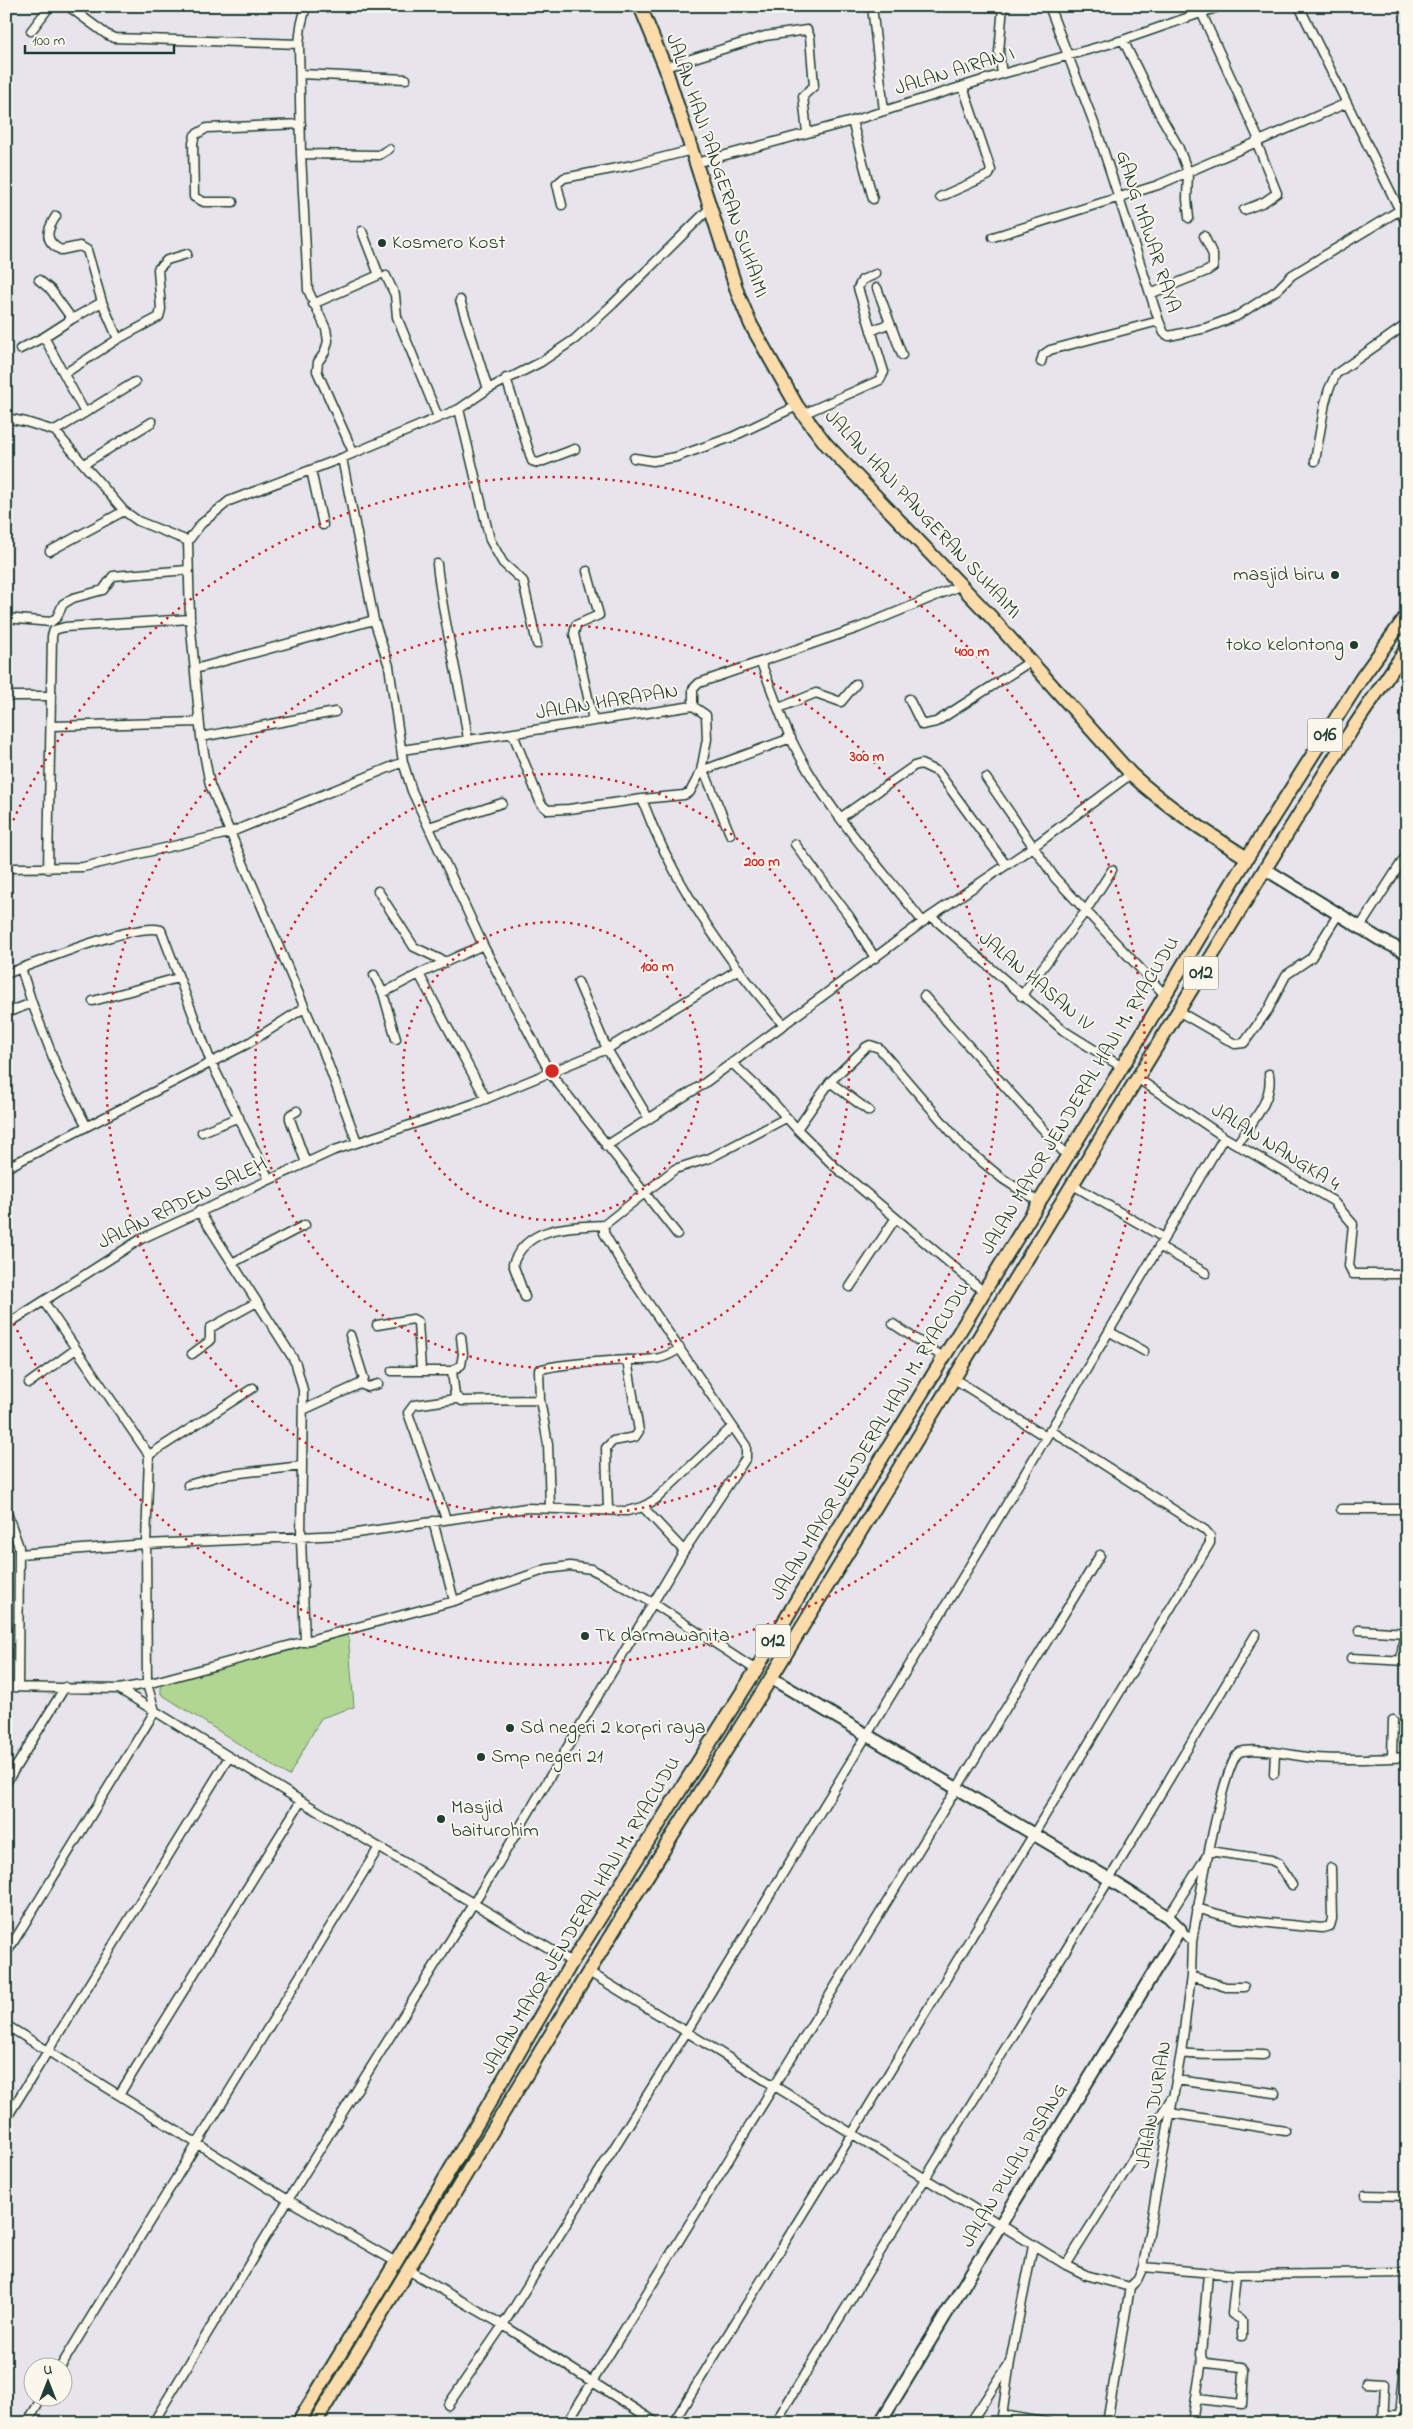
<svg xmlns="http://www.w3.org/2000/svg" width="1413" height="2429" font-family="'Indie Flower',sans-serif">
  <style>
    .green { fill: #b0d691; stroke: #688a62 }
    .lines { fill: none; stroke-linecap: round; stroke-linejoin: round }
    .street-casing { stroke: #1f3d34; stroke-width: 11 }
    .secondary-casing { stroke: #1f3d34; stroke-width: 15 }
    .primary-casing { stroke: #1f3d34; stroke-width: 16 }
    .street { stroke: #fbf7ec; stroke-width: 8 }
    .secondary { stroke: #fbf7ec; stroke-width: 11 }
    .primary { stroke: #fddcac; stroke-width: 12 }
    .ring { fill: none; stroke: #d62828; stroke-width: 2.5; stroke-dasharray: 2.5 5 }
    .poi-dot { fill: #1f3d34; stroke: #fbf7ec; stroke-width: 2 }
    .labels { text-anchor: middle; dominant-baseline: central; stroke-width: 4; stroke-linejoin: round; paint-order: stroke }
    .shield { fill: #fbf7ec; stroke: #61756b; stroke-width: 1 }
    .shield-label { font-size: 19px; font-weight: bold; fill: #1f3d34 }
    .street-label { font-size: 20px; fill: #1f3d34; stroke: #fbf7ec }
    .poi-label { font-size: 20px; fill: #1f3d34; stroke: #fbf7ec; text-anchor: start }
    .centre { fill: #d62828; stroke: #fbf7ec; stroke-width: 2.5 }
    .ring-label { font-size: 15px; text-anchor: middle; font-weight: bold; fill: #d62828; stroke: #fbf7ec; stroke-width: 4; stroke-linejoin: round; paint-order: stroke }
  </style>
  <rect width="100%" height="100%" fill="#e7e4eb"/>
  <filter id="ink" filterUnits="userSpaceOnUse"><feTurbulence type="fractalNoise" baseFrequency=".02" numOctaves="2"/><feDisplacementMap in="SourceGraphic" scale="10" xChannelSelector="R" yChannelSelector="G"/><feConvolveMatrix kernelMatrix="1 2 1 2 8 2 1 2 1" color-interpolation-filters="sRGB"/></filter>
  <g filter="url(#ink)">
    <!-- green -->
    <path class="green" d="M348,1633L354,1707L321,1718L289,1776L161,1694V1688L164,1682Z"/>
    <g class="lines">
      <!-- street casing -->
      <g class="street-casing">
        <path id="street" d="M68,6L106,34L114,38L299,44
          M306,6L301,26L299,44L301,154L308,290L326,329L328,341L325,352L318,362L317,371L353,452
          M872,6L884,111
          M1049,6L1097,131L1159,321L1164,333L1169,336L1206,328L1237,316L1277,290L1292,275L1400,210
          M1299,6L1407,225
          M6,8L8,6
          M1202,14L1259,140
          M31,31L50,6
          M1123,40L1159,113L1178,146L1188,172L1187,199L1189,218
          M665,67L765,36L807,30L810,37L814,86L803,96L807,133
          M301,74L406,79
          M1002,74L999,52L1003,6
          M852,121L873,199
          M301,154L379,155L389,149
          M696,163L852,121L1002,74L1123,40L1221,6
          M940,197L989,175L991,170L963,87
          M233,202H204L194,197L193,143L195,135L207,128L301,124
          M562,205L557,184L564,178L633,165L692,150
          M1244,210L1264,202L1277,193L1256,141
          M56,216C47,230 43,241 61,250L80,246L87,250L102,302
          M993,237L1158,185L1347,103
          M386,276L395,295L397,317L438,417
          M39,280L51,290L72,319L102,302L118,339L64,374
          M877,288L902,355
          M1150,294L1207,271L1213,267V255L1204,236
          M460,300L488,389
          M313,304L379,275L362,231
          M871,331L890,323
          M44,337L85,413
          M118,339L159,317L161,309L158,269L167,260L187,254
          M20,349L44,337L72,319
          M1041,362L1043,355L1050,350L1159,321
          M506,378L532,461L538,463L575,449
          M459,409L490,540L503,563L523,581L537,644
          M803,414L880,380L884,372L858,288L862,280L876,274
          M6,418L26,422L55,431L124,511L138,521L188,541
          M55,431L135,382
          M342,458L374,620L389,666L403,762L412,791L483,945L550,1073L677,1234
          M634,458L653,461L676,457L732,437L797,406
          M1315,461L1325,403L1329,389L1336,374L1407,324
          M84,464L152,422
          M311,470L323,525
          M50,551L124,511
          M437,564C443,624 460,681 468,740
          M587,571L599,615L576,625L574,634L593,720
          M6,618L51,622L57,617L63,604L73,598L103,590L113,576L188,570
          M761,663C771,687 779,713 790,737C822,805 877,863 923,922
          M195,669L374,620
          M6,696H51
          M909,699L922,725L936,722L1031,661
          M693,706L706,715L707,739L701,771L707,778L730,834
          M779,708L816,693L841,702L856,684
          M52,726L199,722
          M513,734L541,804L548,810L569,809L642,799
          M201,737L335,712
          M402,750L693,706V689L699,683L858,628L962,585
          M986,778L1055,878L1165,995
          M840,818L914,766L921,764L938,772L1006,865
          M429,827L502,803
          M795,844L849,916L875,958
          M6,868L83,867L229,833L403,762
          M48,869L52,636L54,630L65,627L190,619
          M378,891L414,947L446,962
          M931,916L1064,1031L1122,1067
          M1360,927L1407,854
          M483,945L419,974L486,1099
          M21,968L32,1003
          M6,974C36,963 135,922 161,930L211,1062L269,1179
          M374,975L383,993L419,974
          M578,982L607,1049L649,1119
          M383,993L396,1039
          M924,996L1067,1156
          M1021,996L1085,912L1112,870
          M93,1001L178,978
          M1178,1011L1235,1044L1244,1043L1268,1010L1286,975L1311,958L1339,913
          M6,1013L32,1003L59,1073L86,1125
          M784,1025C726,959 672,882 642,799L684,795L690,792L701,771L791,738
          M732,1063L770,1099L797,1129
          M1137,1078L1224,1137L1333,1201L1353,1224L1349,1266L1353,1274H1407
          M830,1082L866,1047L870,1045L879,1048L964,1147L1003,1179L1039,1202
          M297,1111L290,1115V1119L306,1163
          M869,1111L830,1082L797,1129L834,1166L984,1292
          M202,1132L239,1117
          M357,1142L324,1053L210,785L201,737L190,619L188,541L201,524L229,501L342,458L459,409L488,389L541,362L575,339L613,304L710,208
          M1237,1144C1250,1124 1274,1100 1269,1074
          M606,1146L702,1085L931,916L1033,847L1131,774
          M6,1168L247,1044L304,1008
          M1073,1185L1164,1238
          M199,1211L291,1355L296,1364L303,1390L301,1538L305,1642
          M1159,1246L1206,1273
          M234,1262L305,1225
          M850,1287L895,1219
          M525,1297L513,1264C527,1225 571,1227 604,1225
          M893,1324L943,1357
          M6,1325L141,1239L332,1151L473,1104L607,1049L739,969
          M377,1325L413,1319L418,1322L421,1370
          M1110,1332L1144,1351
          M350,1335L364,1379L360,1384
          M192,1354L210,1341V1328L257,1302
          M392,1371H452L455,1396L462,1401L540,1400
          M452,1371L461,1365L463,1354L461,1337
          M953,1378L1046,1437
          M29,1383L76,1349
          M303,1410L360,1384L368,1387L378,1384
          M149,1455L253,1388
          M188,1485L223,1475L302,1466
          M550,1507L548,1444L540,1400L539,1370C555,1364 609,1361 628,1360C648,1360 663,1361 680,1348
          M643,1507L684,1551
          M1341,1509H1407
          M6,1510L19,1547L18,1687
          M608,1510L606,1448L613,1441L635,1437L639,1431L627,1360
          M446,1519L408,1413L414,1405L456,1399
          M433,1521L454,1601
          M19,1554L146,1544L343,1535L526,1508L627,1511L643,1507L656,1499L732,1427
          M1359,1630L1407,1633
          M1351,1658L1407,1661
          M1401,1661L1404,1633
          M6,1687L119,1689L147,1684L454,1601L547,1569L570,1566L591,1569L605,1576L653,1603L756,1670
          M119,1689L301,1801L572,1962
          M1392,1758L1393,1720
          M1274,1774L1275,1753
          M6,1783L65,1687
          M1209,1851L1271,1860L1279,1864L1292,1885
          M1197,1908C1238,1922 1279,1924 1322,1928L1330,1926L1332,1919L1331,1868
          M1168,1917L1206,1857
          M1192,1942C1196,1918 1223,1758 1240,1752C1256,1746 1297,1757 1315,1758C1346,1760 1376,1759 1407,1757
          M6,1954L155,1711L147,1684L146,1544L149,1455L44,1302
          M589,1972L1066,2265L1086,2275L1130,2287
          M1191,1976L1226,1987H1244
          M6,2025L288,2200L396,2262
          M1181,2053C1208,2057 1235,2053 1263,2055
          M1176,2080L1275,2093
          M119,2095L301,1801
          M1170,2113L1285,2131
          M6,2119L229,1757
          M1365,2195L1407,2196
          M1066,2265L1171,2099
          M1143,2267L1236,2275L1407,2273
          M408,2270L503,2325L657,2423
          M1236,2275L1232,2314L1242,2320V2336
          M1130,2287L1137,2280L1143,2267L1181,2053L1191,1976L1192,1942L1180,1929
          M61,2366L379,1847
          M1366,2383L1385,2384L1383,2423
          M1197,2399L1242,2404L1244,2371L1242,2367L1206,2363L1202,2360
          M448,2405L503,2325L686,2033L989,1534L1224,1137
          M1002,2415L1050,2423
          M1384,2415H1407
          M1400,2415L1405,2364
          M27,2423L43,2396
          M153,2423L288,2200L498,1864L684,1551L746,1458V1446L625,1269L604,1233V1225L675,1169L710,1158L786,1118
          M567,2423L1100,1555
          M673,2423L852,2134L1210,1543V1536L1205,1530L1050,1430
          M775,2423L1104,1888L1256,1634
          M970,2423L1009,2364
          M1001,2423L1010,2362L1033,2246
          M1107,2423L1130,2287
          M1192,2423L1202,2360L1201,2354L1208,2274"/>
      </g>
      <!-- secondary casing -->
      <g class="secondary-casing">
        <path id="secondary" d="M1265,869L1379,939L1407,953
          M771,1678L1109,1879L1168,1917L1180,1929L880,2423"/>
      </g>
      <!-- primary casing -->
      <g class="primary-casing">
        <path id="primary" d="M640,6L665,67L738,294L751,325L797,406L826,444L991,617L1131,774C1167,807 1206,832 1247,858
          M298,2423L396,2262L572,1962L756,1670L831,1541L1122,1067L1247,858L1361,679L1407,615
          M315,2423L634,1897L771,1678L1265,869L1351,731L1407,648"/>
      </g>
      <!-- street -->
      <use href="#street" class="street"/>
      <!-- secondary -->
      <use href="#secondary" class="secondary"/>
      <!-- primary -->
      <use href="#primary" class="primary"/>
    </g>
  </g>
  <!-- distance rings -->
  <g class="ring">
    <circle cx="552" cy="1071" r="149"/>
    <circle cx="552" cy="1071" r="297"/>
    <circle cx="552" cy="1071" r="446"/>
    <path d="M7 834A594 594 0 1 1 7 1308"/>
  </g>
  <!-- markers -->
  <g class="poi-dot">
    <circle cx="382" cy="243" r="5"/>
    <circle cx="1335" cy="575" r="5"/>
    <circle cx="1354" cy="645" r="5"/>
    <circle cx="585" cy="1636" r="5"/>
    <circle cx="510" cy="1728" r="5"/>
    <circle cx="481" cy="1757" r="5"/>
    <circle cx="441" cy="1819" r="5"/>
  </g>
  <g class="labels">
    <!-- shield labels -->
    <g class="shield">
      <rect x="1307.5" y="718.5" width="35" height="33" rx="4"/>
      <rect x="1183.5" y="956.5" width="35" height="33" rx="4"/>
      <rect x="755.5" y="1624.5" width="35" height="33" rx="4"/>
    </g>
    <g class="shield-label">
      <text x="1325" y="735">016</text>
      <text x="1201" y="973">012</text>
      <text x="773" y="1641">012</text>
    </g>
    <!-- street labels -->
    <g class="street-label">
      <text transform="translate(955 72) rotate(-17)">JALAN AIRAN I</text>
      <text transform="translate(716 166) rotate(71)">JALAN HAJI PANGERAN SUHAIMI</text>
      <text transform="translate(1147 232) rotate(72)">GANG MAWAR RAYA</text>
      <text transform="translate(922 515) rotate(47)">JALAN HAJI PANGERAN SUHAIMI</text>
      <text transform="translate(607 703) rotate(-9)">JALAN HARAPAN</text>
      <text transform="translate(1035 982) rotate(40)">JALAN HASAN IV</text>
      <text transform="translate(1081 1096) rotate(-59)">JALAN MAYOR JENDERAL HAJI M. RYACUDU</text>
      <text transform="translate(1275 1148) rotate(32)">JALAN NANGKA 4</text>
      <text transform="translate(183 1204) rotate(-26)">JALAN RADEN SALEH</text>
      <text transform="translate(871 1442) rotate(-59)">JALAN MAYOR JENDERAL HAJI M. RYACUDU</text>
      <text transform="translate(582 1916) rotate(-59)">JALAN MAYOR JENDERAL HAJI M. RYACUDU</text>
      <text transform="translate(1155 2105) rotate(-80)">JALAN DURIAN</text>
      <text transform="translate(1015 2166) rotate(-59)">JALAN PULAU PISANG</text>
    </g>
    <!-- poi labels -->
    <g class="poi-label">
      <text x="392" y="243">Kosmero Kost</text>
      <text x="1325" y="575" text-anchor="end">masjid biru</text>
      <text x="1344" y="645" text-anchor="end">toko kelontong</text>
      <text x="595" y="1636">Tk darmawanita</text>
      <text x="520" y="1728">Sd negeri 2 korpri raya</text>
      <text x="491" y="1757">Smp negeri 21</text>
      <text x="451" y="1808">Masjid<tspan x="451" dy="23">baiturohim</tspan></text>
    </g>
  </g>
  <circle cx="552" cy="1071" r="8" class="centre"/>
  <g class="ring-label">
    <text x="972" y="656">400 m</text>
    <text x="867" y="761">300 m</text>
    <text x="762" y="866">200 m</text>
    <text x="657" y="971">100 m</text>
  </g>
  <!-- margin -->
  <rect width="1413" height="2429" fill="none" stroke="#fbf7ec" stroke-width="25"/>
  <rect x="12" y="12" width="1388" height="2404" fill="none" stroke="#1f3d34" stroke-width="2" filter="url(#ink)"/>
  <!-- north arrow -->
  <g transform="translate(48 2382)"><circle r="24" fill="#fbf7ec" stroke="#a3ada2"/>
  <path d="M0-4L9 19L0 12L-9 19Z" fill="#1f3d34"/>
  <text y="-8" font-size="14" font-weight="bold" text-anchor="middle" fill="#1f3d34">U</text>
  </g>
  <!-- scale -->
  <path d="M25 45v8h149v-8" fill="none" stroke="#1f3d34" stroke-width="2.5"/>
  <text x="32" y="45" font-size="15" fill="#1f3d34" stroke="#fbf7ec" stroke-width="4" paint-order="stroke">100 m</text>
</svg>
